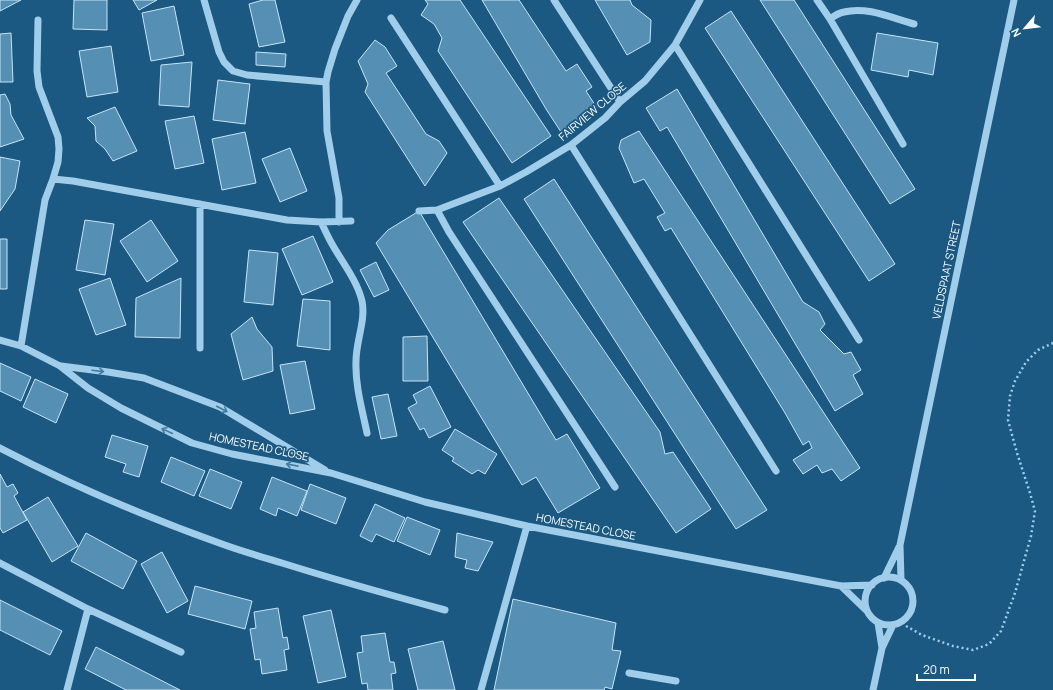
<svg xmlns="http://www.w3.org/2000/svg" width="1053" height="690" font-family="Manrope,sans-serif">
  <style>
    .building { fill: #558fb3; stroke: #c5e4f8 }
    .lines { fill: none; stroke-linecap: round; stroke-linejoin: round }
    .path { stroke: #a0ceea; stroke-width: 2.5; stroke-dasharray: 2 3; stroke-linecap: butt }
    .minor { stroke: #a0ceea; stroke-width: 7 }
    .oneway { stroke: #437ca1 }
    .labels { text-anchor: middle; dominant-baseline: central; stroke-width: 3.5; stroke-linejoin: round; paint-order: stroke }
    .street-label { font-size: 11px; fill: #fff; stroke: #1b5982 }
  </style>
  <rect width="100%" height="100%" fill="#1b5982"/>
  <!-- building -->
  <path class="building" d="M0,0H21L0,11Z
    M74,0H107V30L73,29Z
    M133,0H157L139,10Z
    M263,0H275L285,42L259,47L249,4Z
    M425,0H460L551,136L512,163L438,51L442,38L434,24L421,15L428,4Z
    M482,0H519L566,71L577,64L592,87L586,91L597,108L561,132L546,109Z
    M595,0H630L632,5L651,20L650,42L627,55Z
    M760,0H794L915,189L890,204Z
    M174,6L184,55L151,61L142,13Z
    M731,11L895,264L869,281L705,28Z
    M11,33L13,82H0V34Z
    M877,33L938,43L933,75L909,70L908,77L871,70Z
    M375,40L385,47L397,66L386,73L426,134L439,141L447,153L425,186L365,92L368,84L358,61Z
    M111,46L118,92L87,97L79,51Z
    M256,52L286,54L285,67L256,65Z
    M192,62L189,107L159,105L161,65Z
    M218,80L250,84L245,124L213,120Z
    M677,89L803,302L819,312L825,324L820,330L844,354L851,352L861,370L853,375L863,394L835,411L667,127L660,131L646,108Z
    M5,94L10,104L11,115L24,139L0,147V95Z
    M115,107L137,151L113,161L105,149L96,141L95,126L87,118Z
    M194,116L204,163L175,169L165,121Z
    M639,131L860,468L841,481L832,469L822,473L817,465L803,474L793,460L812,448L809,441L803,445L785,413L671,228L665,231L657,217L665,213L644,179L634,183L619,148L621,140Z
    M245,132L256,183L222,190L212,139Z
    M290,148L307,191L280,202L262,159Z
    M0,157L20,161L15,189L0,211Z
    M554,179L767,510L736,529L524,199Z
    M499,198L660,432L665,454L673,452L711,509L676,533L463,222Z
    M419,211L556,440L567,434L600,488L558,513L536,477L522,485L376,243L388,230Z
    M85,220L114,224L105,275L76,270Z
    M151,220L178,261L147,282L120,241Z
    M313,236L333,282L302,295L282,249Z
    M0,239H7V289H0Z
    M249,250L278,253L273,305L244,302Z
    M376,262L389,290L374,297L360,270Z
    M110,278L126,325L96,335L79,289Z
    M181,278L180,338L135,337L136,298Z
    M303,299L330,301V350L297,346Z
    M252,317L257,329L272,347L273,371L243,380L231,334Z
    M427,336L428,381H403V337Z
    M305,361L315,409L290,414L280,365Z
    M0,363L31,377L21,401L0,391Z
    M35,379L68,394L56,423L23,407Z
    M430,386L451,427L429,438L424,428L420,430L408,408L417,403L413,395Z
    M388,394L397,436L381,439L372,397Z
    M455,429L497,454L485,474L478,470L472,474L452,461L454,458L442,450Z
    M112,435L148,446L139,477L123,472L126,464L105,457Z
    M171,457L205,471L194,496L161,482Z
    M210,469L242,482L231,509L199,496Z
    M0,474L7,487L13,484L18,493L14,496L27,520L3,533L0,528Z
    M272,477L307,491L297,516L278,508L276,516L260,509Z
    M310,484L346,498L336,524L301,510Z
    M48,497L78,546L52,562L23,512Z
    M375,504L405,518L394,542L376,534L372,542L360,536Z
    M407,517L440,530L430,555L397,541Z
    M86,533L137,561L123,589L71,561Z
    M457,533L493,542L478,571L465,568L467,560L455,557Z
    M162,552L188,601L167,613L141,564Z
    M195,586L252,601L245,629L188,614Z
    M513,599L616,623L612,650L621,651L612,689L605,687L604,690H494Z
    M0,600L62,631L50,655L0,630Z
    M278,608L283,638L287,637L289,649L284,650L287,670L262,674L260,659L255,660L250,629L256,628L254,612Z
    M331,610L346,677L318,683L303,616Z
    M385,633L390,662H394L396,673L391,674L393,690H368L367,683L362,684L357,653L363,652L361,636Z
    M443,641L455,690H418L408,649Z
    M96,647L180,690H126L85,669Z"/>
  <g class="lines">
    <!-- path -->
    <path class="path" d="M906,626L922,635L953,646L973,650L989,644L1001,631L1015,593L1031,536L1035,511L1030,493L1017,453L1008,420L1010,396L1015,381L1026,362L1038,350L1053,343"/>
    <!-- minor -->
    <path class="minor" d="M204,0L219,52L224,62L233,71L247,75L326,82
      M554,0L620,102
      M817,0L830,19L903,144
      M391,18L500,186
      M830,19C834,16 839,13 844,12C867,6 892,18 914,24
      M38,20L37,71L39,87L58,137L59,149L58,162L53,179
      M675,45L859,340
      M571,145L776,471
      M437,210L449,232L615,487
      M419,211L437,210L500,186L526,172L571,145L605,118L620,102L645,81L675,45L700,0
      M321,222C325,230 328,237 332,244C342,262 357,280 362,301C366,320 356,341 356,361C355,385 362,409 367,433
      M339,222V198L327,131L326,82L328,72L335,49L348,16L357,0
      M0,340L21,346L60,366L88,388L121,408L192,443L232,454L331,473L425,502L527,526L841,586L872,585
      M21,346L45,200L53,179L73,181L287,220L321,222L351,221
      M200,348V204
      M61,366L108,372L144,378L220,407L325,470
      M0,448C71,485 146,517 222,544C241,551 262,557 282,563C336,580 390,595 445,610
      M0,563L88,609L181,652
      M865 601a24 24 0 1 1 48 0a24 24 0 1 1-48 0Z
      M884,578L899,547
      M901,580L900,545L1014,0
      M841,586L867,611
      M878,623L882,648
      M629,673L676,681
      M67,690L88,609
      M481,690L527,526
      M873,690L882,648L893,625"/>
  </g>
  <!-- one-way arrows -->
  <defs><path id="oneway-shaft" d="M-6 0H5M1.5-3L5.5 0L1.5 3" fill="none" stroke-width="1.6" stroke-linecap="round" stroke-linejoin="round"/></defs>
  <g class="oneway">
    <use href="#oneway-shaft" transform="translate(98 371) rotate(7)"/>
    <use href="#oneway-shaft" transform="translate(222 409) rotate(27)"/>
    <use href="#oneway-shaft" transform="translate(167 431) rotate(-155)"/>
    <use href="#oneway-shaft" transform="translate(292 465) rotate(-169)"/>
  </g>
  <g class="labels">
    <!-- street labels -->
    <g class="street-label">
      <text transform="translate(592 111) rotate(-40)">FAIRVIEW CLOSE</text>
      <text transform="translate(946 270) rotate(-78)">VELDSPAAT STREET</text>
      <text transform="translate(259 446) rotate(12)">HOMESTEAD CLOSE</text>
      <text transform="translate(586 526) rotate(11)">HOMESTEAD CLOSE</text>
    </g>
  </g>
  <!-- north arrow -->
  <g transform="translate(1025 28) rotate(242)" stroke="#1b5982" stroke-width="3" paint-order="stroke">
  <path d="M0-3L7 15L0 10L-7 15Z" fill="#ffffff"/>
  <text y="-6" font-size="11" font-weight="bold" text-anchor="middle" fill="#ffffff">N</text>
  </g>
  <!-- scale -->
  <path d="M917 674v6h58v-6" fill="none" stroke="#ffffff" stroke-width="2"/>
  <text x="923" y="674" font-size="12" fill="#ffffff" stroke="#1b5982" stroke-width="3" paint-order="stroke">20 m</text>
</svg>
